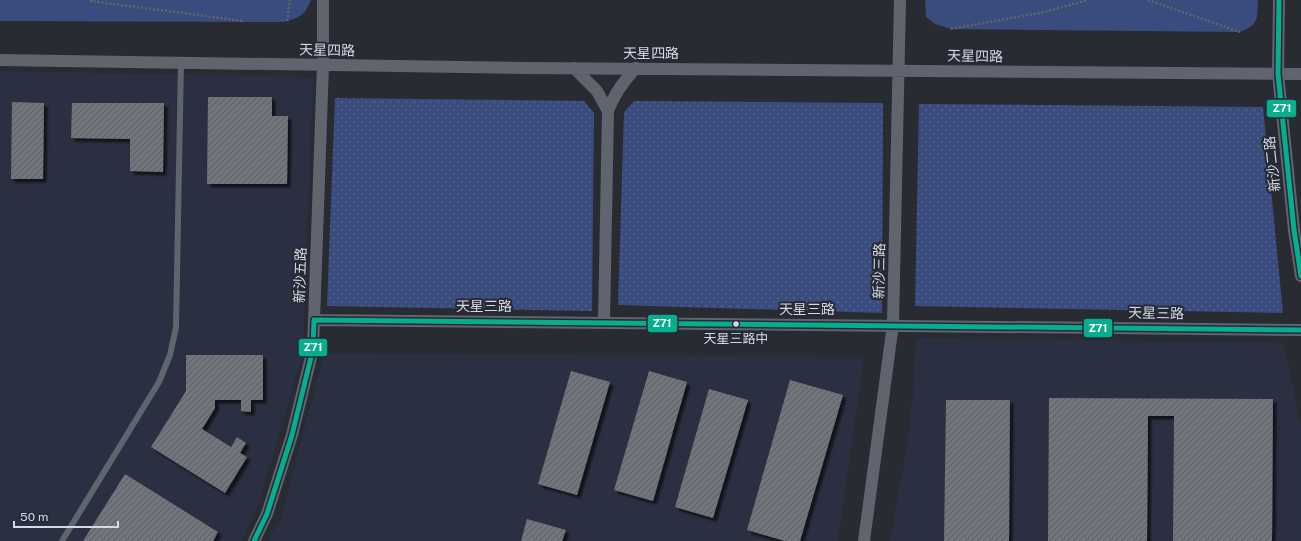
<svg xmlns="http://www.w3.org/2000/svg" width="1301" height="541" font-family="'Public Sans','Noto Sans SC',sans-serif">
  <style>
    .built { fill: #2a3041 }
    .grass { fill: url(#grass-dots) }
    .park { fill: #3a4b7d }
    .building { fill: url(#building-hatch); filter: url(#shadow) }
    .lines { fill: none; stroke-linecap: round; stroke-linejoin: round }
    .path { stroke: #62656e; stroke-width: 2.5; stroke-dasharray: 2 2; stroke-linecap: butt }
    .lane { stroke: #60646f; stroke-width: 6 }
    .street { stroke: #60646f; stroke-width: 12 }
    .bus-1-casing { stroke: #252a36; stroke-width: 8 }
    .bus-1 { stroke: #06ae8d; stroke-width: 5 }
    .bus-dot { fill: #d5d9e1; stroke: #252a36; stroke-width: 1.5 }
    .labels { text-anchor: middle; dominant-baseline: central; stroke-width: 4; stroke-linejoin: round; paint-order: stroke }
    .bus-label { font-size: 13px; fill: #d5d9e1; stroke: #252a36 }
    .street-label { font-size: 14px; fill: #d5d9e1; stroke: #252a36 }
    .line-badge { stroke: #252a36; stroke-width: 1.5 }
    .badge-label { font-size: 11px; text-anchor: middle; font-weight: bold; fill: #fff }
  </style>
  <defs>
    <pattern id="grass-dots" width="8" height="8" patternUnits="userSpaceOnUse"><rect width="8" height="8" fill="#3a4b7d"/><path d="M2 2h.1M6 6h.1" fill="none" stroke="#56648f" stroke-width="1.8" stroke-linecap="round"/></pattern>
    <pattern id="building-hatch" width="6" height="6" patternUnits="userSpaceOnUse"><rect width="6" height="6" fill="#72747b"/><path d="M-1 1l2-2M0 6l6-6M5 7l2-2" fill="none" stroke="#5c5d62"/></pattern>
    <filter id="shadow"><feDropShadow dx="3.5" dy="3.5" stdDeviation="1" flood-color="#0009"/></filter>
  </defs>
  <rect width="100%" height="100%" fill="#292b32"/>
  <!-- built -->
  <path class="built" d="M0,71L313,77L303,354L258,505L242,541H0Z
    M916,338L1283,343L1301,423V541H890L907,446L913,393Z
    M324,353L864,357L838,541H268L282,516Z"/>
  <!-- grass -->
  <path class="grass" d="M335,98L584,101L594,113L592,311L327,306Z
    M634,101L883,103L882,313L618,305L624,112Z
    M919,104L1263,107L1283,313L915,306Z"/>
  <!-- park -->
  <path class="park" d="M0,0H311C305,16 300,17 284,22L0,21Z
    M925,0H1258C1257,20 1259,24 1240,32L951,29L935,24L926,17Z"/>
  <!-- building -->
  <path class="building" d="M208,97H272V116H288L287,184H207Z
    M12,102L44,103L43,179H11Z
    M72,103H164L163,172L130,171V139L71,138Z
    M186,355H263V400H251V412L241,411V400H215V408L202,429L231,447L237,437L246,443L240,453L247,457L225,493L151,447L186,391Z
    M571,371L610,382L577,495L538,484Z
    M649,371L687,382L653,501L614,490Z
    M790,380L843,395L800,541H785L747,530Z
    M709,389L748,400L713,518L675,507Z
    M1049,398L1273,399L1272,541H1173L1174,416H1148L1147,541H1048Z
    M946,400H1010L1009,541H944Z
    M125,474L218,532L213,541H83Z
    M527,519L566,530L562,541H521Z"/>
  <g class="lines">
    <!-- path -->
    <path class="path" d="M92,0L91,1L243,21
      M1148,0L1240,32
      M287,21L290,0
      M951,29L1044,12L1088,0"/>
    <!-- lane -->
    <path class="lane" d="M62,541L159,382L170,355L176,327L181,62"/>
    <!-- street -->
    <path class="street" d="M1279,0L1278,74L1294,230L1301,276
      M0,60L526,68L1301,74
      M574,68L597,91L608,111C614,94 623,82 636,68
      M314,320L1301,330
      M604,322L608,111
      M254,541L267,514L292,435L313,349L323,65V0
      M864,541L893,324L900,0"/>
    <!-- bus-1 casing -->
    <g class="bus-1-casing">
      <path id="bus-1" d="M1279,0L1278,74L1294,230L1301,276
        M254,541L267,514L292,435L313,349L314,320L1301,330"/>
    </g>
    <!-- bus-1 -->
    <use href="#bus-1" class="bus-1"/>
  </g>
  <!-- markers -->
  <circle class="bus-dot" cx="736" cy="324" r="3.5"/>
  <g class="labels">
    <!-- bus labels -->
    <g class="bus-label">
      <text x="736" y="338">天星三路中</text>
    </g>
    <!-- street labels -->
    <g class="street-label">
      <text transform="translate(327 50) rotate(1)">天星四路</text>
      <text x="651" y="53">天星四路</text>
      <text transform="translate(975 56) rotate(1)">天星四路</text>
      <text transform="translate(1272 164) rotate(-96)">新沙二路</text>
      <text transform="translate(879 271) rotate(-89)">新沙三路</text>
      <text transform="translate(300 275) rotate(-88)">新沙五路</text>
      <text x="484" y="306">天星三路</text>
      <text x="807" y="309">天星三路</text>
      <text transform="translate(1156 313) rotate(1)">天星三路</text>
    </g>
  </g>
  <g class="line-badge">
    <rect x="1266" y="99" width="31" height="19" rx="4" fill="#06ae8d"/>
    <rect x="647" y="314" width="31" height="19" rx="4" fill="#06ae8d"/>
    <rect x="1083" y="318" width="30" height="20" rx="4" fill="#06ae8d"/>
    <rect x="298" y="338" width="30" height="19" rx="4" fill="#06ae8d"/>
  </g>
  <g class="badge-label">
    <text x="1282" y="112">Z71</text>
    <text x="662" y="327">Z71</text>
    <text x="1098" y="332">Z71</text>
    <text x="313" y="351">Z71</text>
  </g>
  <!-- scale -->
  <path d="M14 521v6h104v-6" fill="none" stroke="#d5d9e1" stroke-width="2"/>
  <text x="20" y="521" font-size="12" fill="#d5d9e1" stroke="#252a36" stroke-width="3" paint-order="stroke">50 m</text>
</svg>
